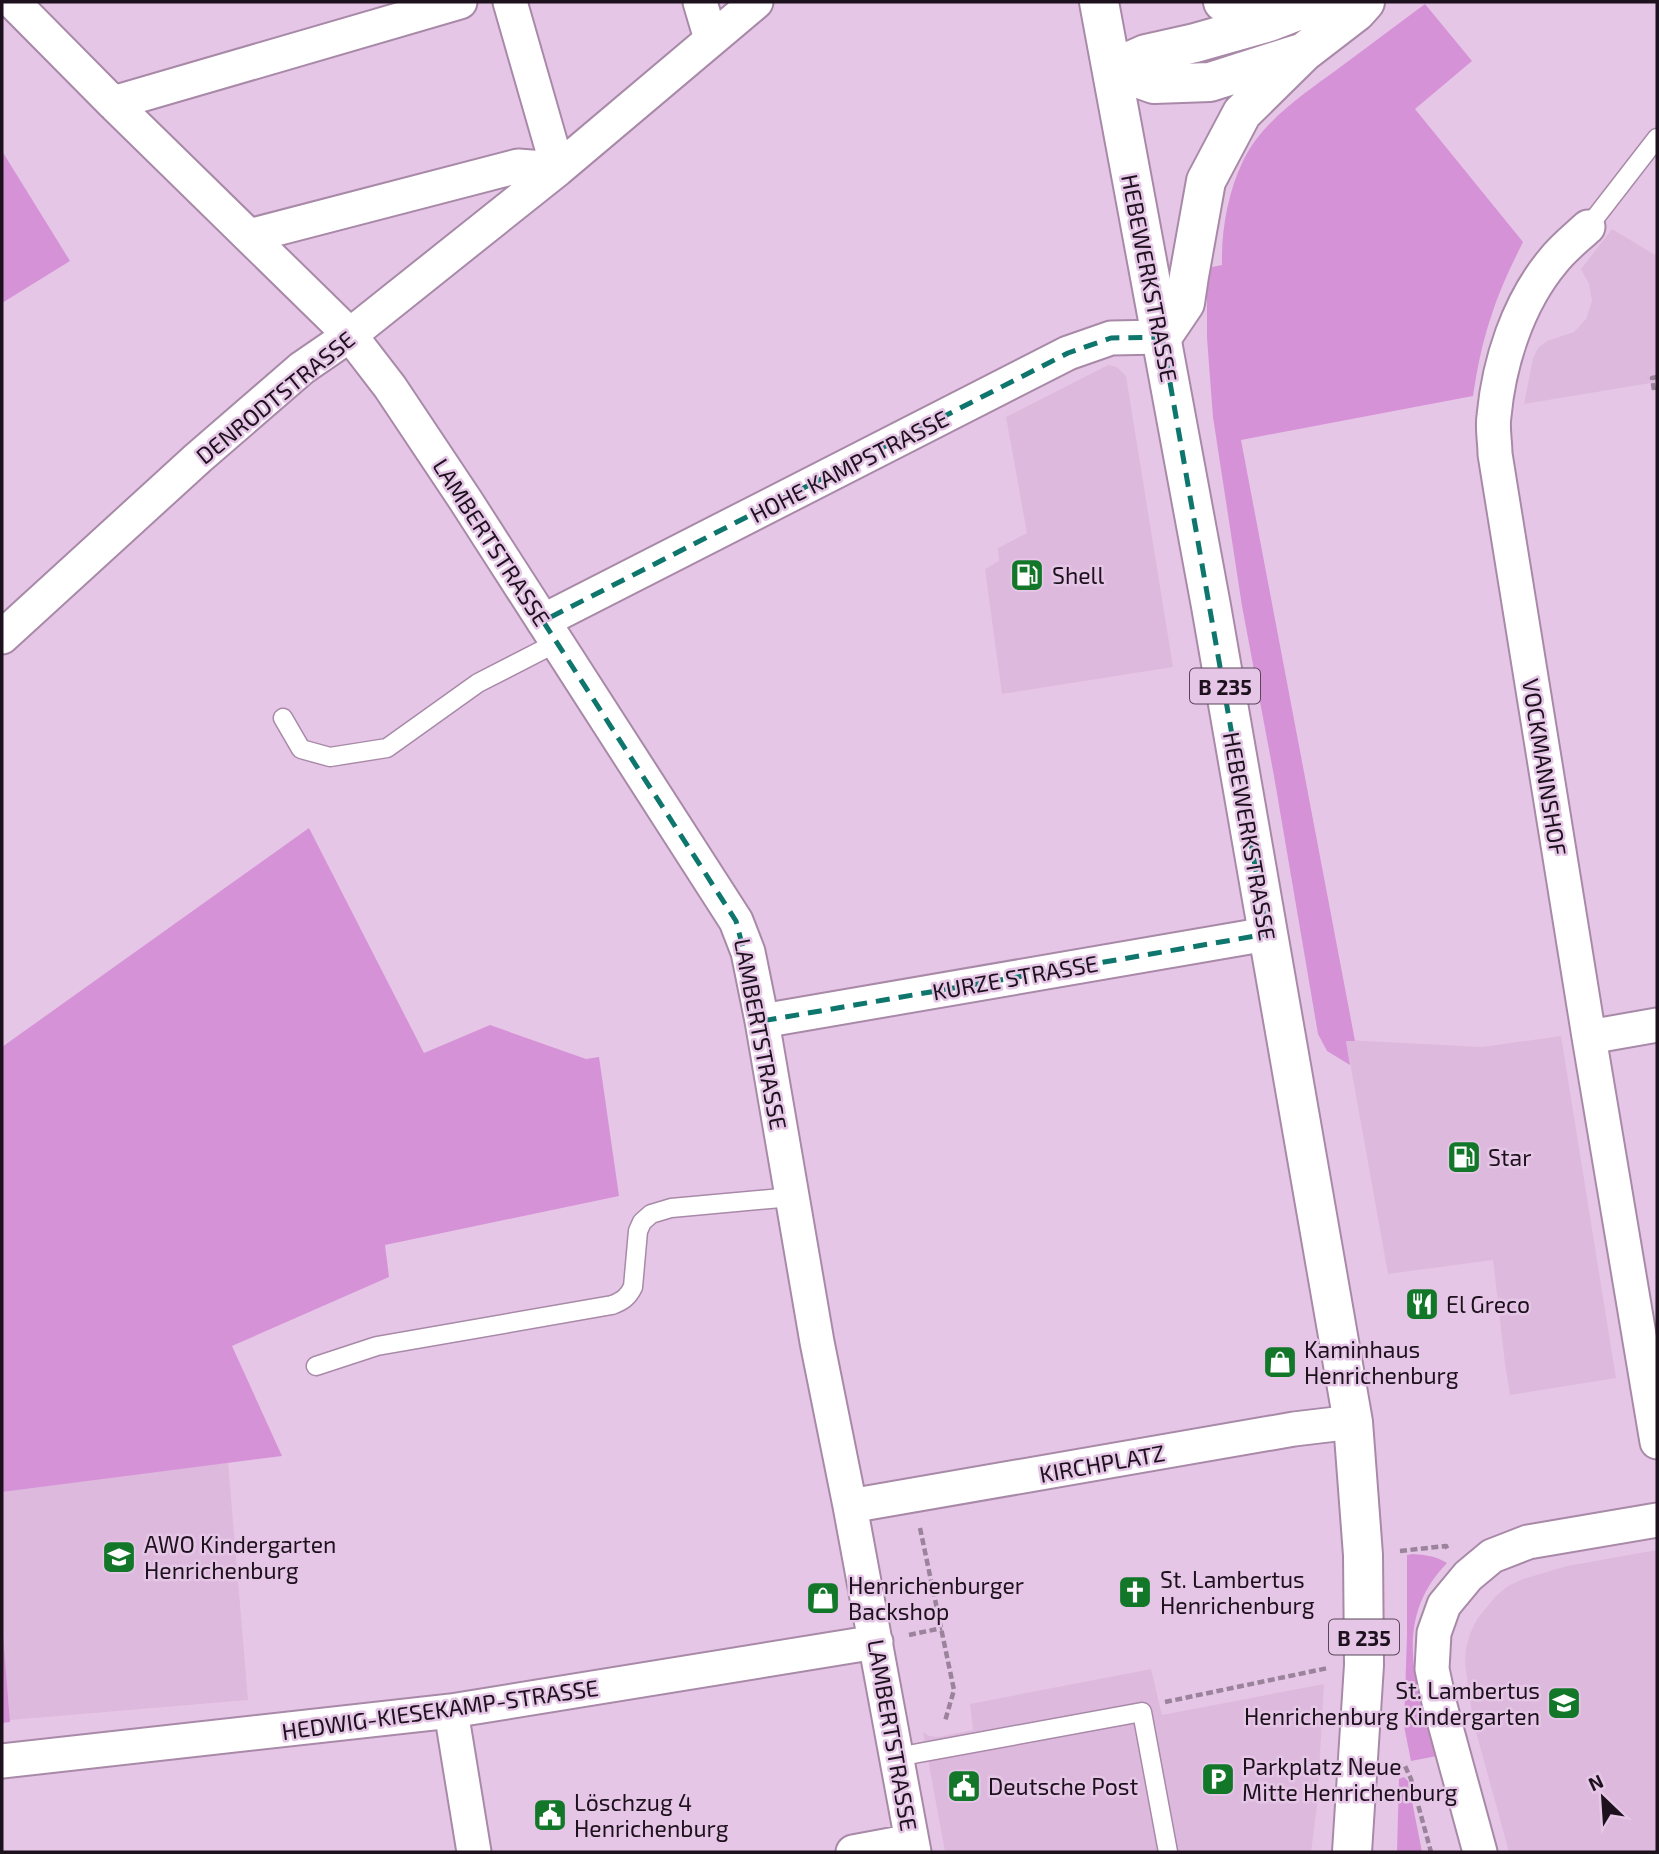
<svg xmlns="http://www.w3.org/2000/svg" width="1659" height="1854" font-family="'Exo 2',sans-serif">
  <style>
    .built { fill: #deb9de }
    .green { fill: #d692d7 }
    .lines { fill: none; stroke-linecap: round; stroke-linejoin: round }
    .service-casing { stroke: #a88aa8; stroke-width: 21 }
    .minor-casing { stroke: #a88aa8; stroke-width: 37 }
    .primary-casing { stroke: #a88aa8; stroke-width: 42 }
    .motorway-casing { stroke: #a88aa8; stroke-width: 42 }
    .path { stroke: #9b839b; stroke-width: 4.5; stroke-dasharray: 7 3.5; stroke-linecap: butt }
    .service { stroke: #fff; stroke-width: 18 }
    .minor { stroke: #fff; stroke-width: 33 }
    .primary { stroke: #fff; stroke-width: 38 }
    .motorway { stroke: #fff; stroke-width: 38 }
    .marked { fill: none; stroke: #0f766e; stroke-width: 5; stroke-dasharray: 14 9; stroke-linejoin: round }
    .labels { text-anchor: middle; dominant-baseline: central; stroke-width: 5; stroke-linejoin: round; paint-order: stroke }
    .shield { fill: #e6c6e6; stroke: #594759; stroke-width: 2 }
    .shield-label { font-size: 21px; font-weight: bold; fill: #1c111c }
    .street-label { font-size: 23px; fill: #1c111c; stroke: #e6c6e6 }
    .poi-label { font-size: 23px; fill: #1c111c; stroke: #e6c6e6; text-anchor: start }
  </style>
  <rect width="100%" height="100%" fill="#e6c6e6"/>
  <!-- built -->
  <path class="built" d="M1612,229L1657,256V382L1524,404L1533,358L1538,348L1547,341L1574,332L1586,319L1592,301L1589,284L1581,269Z
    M1108,365L1117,367L1126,376L1173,667L1002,694L985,569L999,561L998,548L1027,533L1006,417Z
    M1561,1036L1616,1378L1510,1395L1505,1364L1493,1260L1388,1274L1346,1040L1482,1047Z
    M228,1462L248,1700L10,1720L2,1621V1492Z
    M1657,1550V1852H1509L1473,1721L1465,1664L1466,1649L1470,1634L1477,1619L1496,1596L1508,1586L1523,1579L1567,1566Z
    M1151,1669L1162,1715L1324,1684L1317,1806L1311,1852H945L923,1732L929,1736L938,1737L973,1730L970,1704Z"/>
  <!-- green -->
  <path class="green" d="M1425,4L1472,61L1415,109L1523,242C1511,266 1499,291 1491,317C1482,343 1477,370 1473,396L1241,440L1355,1041H1346L1350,1065L1327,1051L1318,1034L1274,776L1242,606L1213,417L1207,338V268L1222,265C1221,231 1228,192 1243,161C1263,120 1304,94 1339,68C1368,47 1396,25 1425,4Z
    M2,151L70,261L2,303Z
    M309,828L424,1053L490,1025L586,1059L599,1057L619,1196L385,1245L389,1277L232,1346L282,1456L2,1492V1047Z
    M1413,1554C1425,1555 1436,1556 1447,1563C1390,1622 1417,1689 1437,1756L1411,1761L1404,1726L1407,1635V1555Z
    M2,1621L10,1722L2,1723Z
    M1404,1777L1408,1781L1422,1852H1397L1399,1779Z"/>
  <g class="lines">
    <!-- service casing -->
    <g class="service-casing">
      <path id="service" d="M1588,227L1657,138
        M283,718L301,749L330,757L387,748L478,683L558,642
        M316,1366L377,1346L612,1305C623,1301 628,1297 633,1287L638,1231L642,1222L651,1214L671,1208L792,1197
        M897,1757L1142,1712L1168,1852"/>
    </g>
    <!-- minor casing -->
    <g class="minor-casing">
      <path id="minor" d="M13,2L113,103L350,335L390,387L466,501L736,921L748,952L762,1021L817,1342L850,1506L914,1852
        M700,2L711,39
        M113,103L460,2
        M1588,227C1576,238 1563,248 1553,261C1518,303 1499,362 1494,416C1492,428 1495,441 1495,454L1589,1037L1657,1442
        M249,236L518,166L558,169L510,2
        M543,621L1068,353L1111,338L1162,337
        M2,637L198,458L302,368L350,335L558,169L756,2
        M762,1021L1267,934
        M1589,1037L1657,1025
        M850,1506L1294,1429L1353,1422
        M451,1711L474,1852
        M2,1761L451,1711L876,1642
        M853,1852L912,1841
        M1480,1852L1439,1702L1432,1669L1434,1633L1444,1605L1468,1576L1492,1556L1528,1542L1657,1520"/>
    </g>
    <!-- primary casing -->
    <g class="primary-casing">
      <path id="primary" d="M1099,2L1211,606L1353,1422L1363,1555L1364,1665L1352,1852"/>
    </g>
    <!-- motorway casing -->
    <g class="motorway-casing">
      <path id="motorway" d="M1223,2L1245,7L1285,4
        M1112,69L1154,84L1210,82L1304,52L1356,12L1365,2
        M1112,69L1146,54L1195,43L1269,22L1321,2
        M1162,337L1185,303L1189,276L1206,181L1242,113L1304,52"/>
    </g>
    <!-- path -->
    <path class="path" d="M1654,390L1652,378L1657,377
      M920,1528L954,1690L945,1721
      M1400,1551L1446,1546L1448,1550
      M909,1635L942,1628
      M1165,1702L1328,1668
      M1395,1764L1405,1766L1411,1779L1431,1852"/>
    <!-- service -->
    <use href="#service" class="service"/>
    <!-- minor -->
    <use href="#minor" class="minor"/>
    <!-- primary -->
    <use href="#primary" class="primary"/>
    <!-- motorway -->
    <use href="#motorway" class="motorway"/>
  </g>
  <!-- marked area -->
  <path class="marked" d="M1162,337L1267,934L762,1021L736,921L543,621L1068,353L1111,338Z"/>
  <!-- icons -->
  <defs>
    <g id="fuel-square" transform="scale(1.75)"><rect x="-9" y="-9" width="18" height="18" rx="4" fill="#127729" stroke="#e6c6e6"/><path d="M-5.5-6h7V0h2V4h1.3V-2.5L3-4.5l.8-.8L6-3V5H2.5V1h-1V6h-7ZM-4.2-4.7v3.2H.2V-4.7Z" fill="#fff"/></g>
    <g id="restaurant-square" transform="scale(1.75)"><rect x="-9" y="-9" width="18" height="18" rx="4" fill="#127729" stroke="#e6c6e6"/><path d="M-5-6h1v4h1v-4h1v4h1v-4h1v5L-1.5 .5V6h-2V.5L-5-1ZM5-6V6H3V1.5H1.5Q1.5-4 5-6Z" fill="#fff"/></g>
    <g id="shop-square" transform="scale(1.75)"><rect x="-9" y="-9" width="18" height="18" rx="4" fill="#127729" stroke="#e6c6e6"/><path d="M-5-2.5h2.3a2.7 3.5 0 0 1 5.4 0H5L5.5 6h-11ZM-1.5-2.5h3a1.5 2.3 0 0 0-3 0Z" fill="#fff"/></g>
    <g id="school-square" transform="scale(1.75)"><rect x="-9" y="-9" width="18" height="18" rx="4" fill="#127729" stroke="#e6c6e6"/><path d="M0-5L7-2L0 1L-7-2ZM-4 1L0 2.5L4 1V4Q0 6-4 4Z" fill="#fff"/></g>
    <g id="church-square" transform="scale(1.75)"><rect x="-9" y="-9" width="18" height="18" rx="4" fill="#127729" stroke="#e6c6e6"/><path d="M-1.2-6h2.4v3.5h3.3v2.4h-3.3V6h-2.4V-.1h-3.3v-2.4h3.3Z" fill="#fff"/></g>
    <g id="parking-square" transform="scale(1.75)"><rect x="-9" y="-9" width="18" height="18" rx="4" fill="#127729" stroke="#e6c6e6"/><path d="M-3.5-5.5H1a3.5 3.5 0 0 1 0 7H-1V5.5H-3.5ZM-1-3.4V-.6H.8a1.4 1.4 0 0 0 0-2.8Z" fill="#fff"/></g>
    <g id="civic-square" transform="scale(1.75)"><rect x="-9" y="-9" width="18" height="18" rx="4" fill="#127729" stroke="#e6c6e6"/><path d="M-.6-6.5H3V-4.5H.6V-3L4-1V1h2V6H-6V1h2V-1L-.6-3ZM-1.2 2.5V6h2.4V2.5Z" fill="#fff"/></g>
  </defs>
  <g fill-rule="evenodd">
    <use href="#fuel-square" x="1027" y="575"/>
    <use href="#fuel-square" x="1464" y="1157"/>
    <use href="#restaurant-square" x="1422" y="1304"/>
    <use href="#shop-square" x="1280" y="1362"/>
    <use href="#school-square" x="119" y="1557"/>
    <use href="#church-square" x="1135" y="1592"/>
    <use href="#shop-square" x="823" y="1598"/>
    <use href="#school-square" x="1564" y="1703"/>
    <use href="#parking-square" x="1218" y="1779"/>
    <use href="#civic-square" x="964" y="1786"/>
    <use href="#civic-square" x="550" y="1815"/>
  </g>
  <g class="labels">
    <!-- shield labels -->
    <g class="shield">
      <rect x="1190" y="668.5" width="70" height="35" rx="5"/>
      <rect x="1329" y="1619.5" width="70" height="35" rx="5"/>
    </g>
    <g class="shield-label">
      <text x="1225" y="686">B 235</text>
      <text x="1364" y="1637">B 235</text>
    </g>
    <!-- street labels -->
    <g class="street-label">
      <text transform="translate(1150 278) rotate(79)">HEBEWERKSTRASSE</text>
      <text transform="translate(275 397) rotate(-39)">DENRODTSTRASSE</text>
      <text transform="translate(849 466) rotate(-27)">HOHE KAMPSTRASSE</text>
      <text transform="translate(492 542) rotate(57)">LAMBERTSTRASSE</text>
      <text transform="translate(1545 767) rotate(81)">VOCKMANNSHOF</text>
      <text transform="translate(1250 836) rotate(80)">HEBEWERKSTRASSE</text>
      <text transform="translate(1015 977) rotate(-10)">KURZE STRASSE</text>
      <text transform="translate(761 1034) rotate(79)">LAMBERTSTRASSE</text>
      <text transform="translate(1102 1463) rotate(-10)">KIRCHPLATZ</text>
      <text transform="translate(440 1709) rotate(-8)">HEDWIG-KIESEKAMP-STRASSE</text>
      <text transform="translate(893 1735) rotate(80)">LAMBERTSTRASSE</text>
    </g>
    <!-- poi labels -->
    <g class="poi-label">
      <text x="1052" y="575">Shell</text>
      <text x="1488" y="1157">Star</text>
      <text x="1446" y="1304">El Greco</text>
      <text x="1304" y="1349">Kaminhaus<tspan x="1304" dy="26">Henrichenburg</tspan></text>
      <text x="144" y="1544">AWO Kindergarten<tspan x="144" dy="26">Henrichenburg</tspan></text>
      <text x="1160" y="1579">St. Lambertus<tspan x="1160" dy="26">Henrichenburg</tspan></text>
      <text x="848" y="1585">Henrichenburger<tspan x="848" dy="26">Backshop</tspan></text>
      <text x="1540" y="1690" text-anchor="end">St. Lambertus<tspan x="1540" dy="26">Henrichenburg Kindergarten</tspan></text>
      <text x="1242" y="1766">Parkplatz Neue<tspan x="1242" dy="26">Mitte Henrichenburg</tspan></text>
      <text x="988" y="1786">Deutsche Post</text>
      <text x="574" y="1802">Löschzug 4<tspan x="574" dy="26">Henrichenburg</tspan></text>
    </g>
  </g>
  <!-- border -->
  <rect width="1659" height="1854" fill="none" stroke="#1c111c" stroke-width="7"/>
  <!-- north arrow -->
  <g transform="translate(1603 1798) rotate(335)" stroke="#e6c6e6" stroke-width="5" paint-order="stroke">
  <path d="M0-5L12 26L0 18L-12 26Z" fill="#1c111c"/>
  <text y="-10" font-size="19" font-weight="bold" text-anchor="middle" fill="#1c111c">N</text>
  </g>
</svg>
